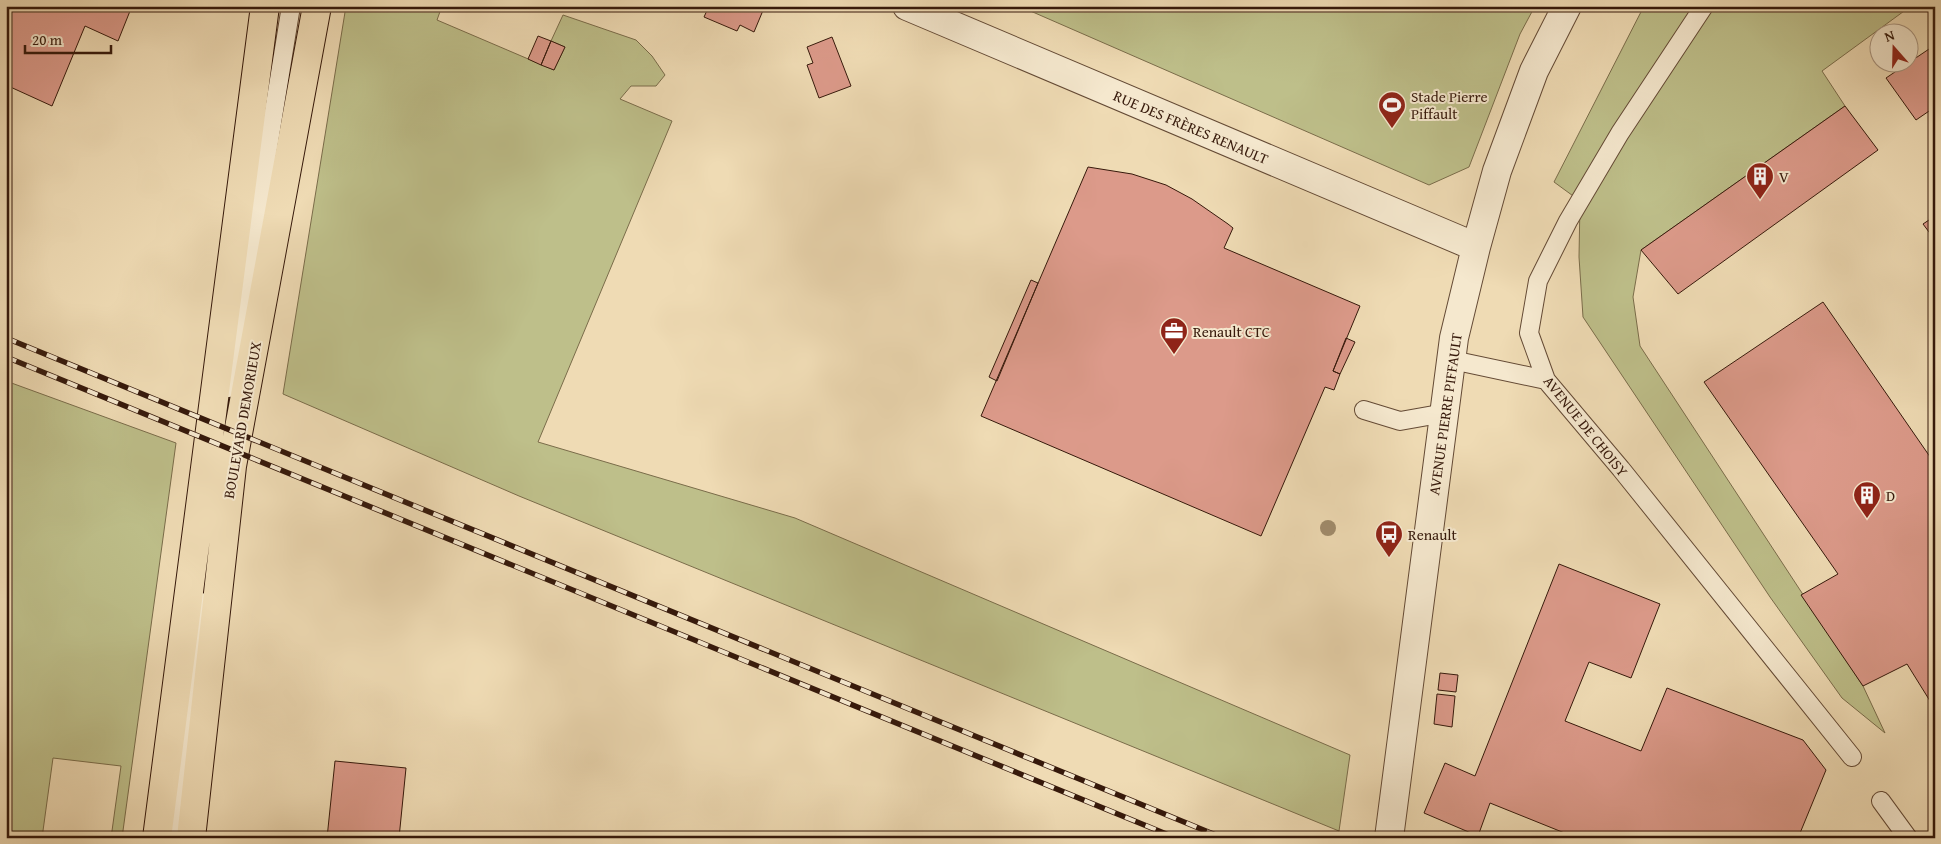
<svg xmlns="http://www.w3.org/2000/svg" width="1941" height="844" font-family="'Gentium Book Plus',serif">
  <style>
    .green { fill: #bebf8a; stroke: #7a6c4a }
    .building { fill: #dc9a8a; stroke: #36190b }
    .lines { fill: none; stroke-linecap: round; stroke-linejoin: round }
    .lane-casing { stroke: #644a35; stroke-width: 20 }
    .street-casing { stroke: #644a35; stroke-width: 30 }
    .primary-casing { stroke: #36190b; stroke-width: 30 }
    .lane { stroke: #f5e8ce; stroke-width: 18 }
    .street { stroke: #f5e8ce; stroke-width: 28 }
    .primary { stroke: #efdbb4; stroke-width: 28 }
    .rail-casing { stroke: #36190b; stroke-width: 5.5 }
    .rail { stroke: #f5e8ce; stroke-width: 4; stroke-dasharray: 11; stroke-linecap: butt }
    .tree { fill: #a08c6c }
    .labels { text-anchor: middle; dominant-baseline: central; stroke-width: 4; stroke-linejoin: round; paint-order: stroke }
    .poi-label { font-size: 15px; fill: #36190b; stroke: #f5e8ce; text-anchor: start }
    .street-label { font-size: 15px; fill: #36190b; stroke: #f5e8ce }
  </style>
  <rect width="100%" height="100%" fill="#efdbb4"/>
  <filter id="stains"><feTurbulence type="fractalNoise" baseFrequency=".004" numOctaves="4"/><feColorMatrix values="0 0 0 0 .2 0 0 0 0 .09 0 0 0 0 .02 0 0 0 .5 -.17"/></filter>
  <radialGradient id="worn" r=".72"><stop offset=".6" stop-color="#630" stop-opacity="0"/><stop offset="1" stop-color="#630" stop-opacity=".3"/></radialGradient>
  <!-- green -->
  <path class="green" d="M346,6H442L437,20L554,70L565,47L551,41L563,15L636,40L652,56L665,75L656,86H631L620,99L672,121L538,442L795,518L1350,755L1339,831L519,496L283,394Z
    M1019,6H1535L1520,34L1469,167L1429,185Z
    M1644,6H1911L1822,71L1845,106L1641,250L1633,297L1640,346L1863,686L1885,733L1842,698L1770,597L1583,317L1579,257L1580,201L1554,182Z
    M6,381L176,443L122,838H111L121,766L53,758L42,838H6Z"/>
  <!-- building -->
  <path class="building" d="M6,6H132L118,41L85,26L52,106L6,85Z
    M709,6H759L764,8L754,32L740,25L737,31L704,17Z
    M538,36L551,41L541,65L528,59Z
    M832,37L851,86L819,98L807,65L813,63L807,47Z
    M551,41L565,47L554,70L541,65Z
    M1935,45V107L1916,120L1886,78Z
    M1845,106L1878,150L1678,294L1641,250Z
    M1088,167L1132,174L1166,185L1192,199L1228,224L1233,228L1224,248L1360,306L1333,371L1340,374L1334,390L1325,387L1261,536L981,416Z
    M1935,216V240L1923,224Z
    M1031,280L1038,283L997,381L989,377Z
    M1823,302L1935,464V709L1907,664L1863,686L1801,595L1838,574L1704,382Z
    M1346,338L1355,342L1340,374L1333,371Z
    M1559,564L1660,604L1631,678L1589,662L1565,721L1641,751L1667,688L1803,740L1826,770L1798,838H1577L1490,803L1478,836L1424,813L1445,763L1475,776Z
    M1440,673L1458,675L1456,692L1438,690Z
    M1437,694L1455,696L1452,727L1434,724Z
    M335,761L406,768L399,838H327Z"/>
  <g class="lines">
    <!-- lane casing -->
    <g class="lane-casing">
      <path id="lane" d="M1704,6L1620,133L1568,221L1538,281L1529,333L1546,380L1621,469L1852,757
        M1452,360L1546,380
        M229,388L291,6
        M1364,410L1400,421L1445,413
        M1881,801L1908,838
        M173,838L201,602"/>
    </g>
    <!-- street casing -->
    <g class="street-casing">
      <path id="street" d="M907,6L1476,247
        M1389,838L1454,338L1476,247L1497,171L1534,71L1567,6"/>
    </g>
    <!-- primary casing -->
    <g class="primary-casing">
      <path id="primary" d="M157,838L265,6
        M191,838L232,466L317,6"/>
    </g>
    <!-- lane -->
    <use href="#lane" class="lane"/>
    <!-- street -->
    <use href="#street" class="street"/>
    <!-- primary -->
    <use href="#primary" class="primary"/>
    <!-- rail casing -->
    <g class="rail-casing">
      <path id="rail" d="M6,338L1223,838
        M6,357L1176,838"/>
    </g>
    <!-- rail -->
    <use href="#rail" class="rail"/>
  </g>
  <!-- trees -->
  <circle class="tree" cx="1328" cy="528" r="8"/>
  <!-- icons -->
  <defs>
    <g id="stadium-pin" transform="scale(1.4375)"><path d="M0 17L-7.5 6A9.5 9.5 0 1 1 7.5 6Z" fill="#8f2418" stroke="#f5e8ce"/><path d="M0-5a6.5 5 0 1 0 0 10a6.5 5 0 1 0 0-10ZM-3.5-1.8h7v3.6h-7Z" fill="#fff"/></g>
    <g id="building-pin" transform="scale(1.4375)"><path d="M0 17L-7.5 6A9.5 9.5 0 1 1 7.5 6Z" fill="#8f2418" stroke="#f5e8ce"/><path d="M-4-6H4V6H1V3H-1V6H-4ZM-2.5-4.3h1.7v1.8h-1.7ZM.8-4.3h1.7v1.8H.8ZM-2.5-1h1.7V.8h-1.7ZM.8-1h1.7V.8H.8Z" fill="#fff"/></g>
    <g id="office-pin" transform="scale(1.4375)"><path d="M0 17L-7.5 6A9.5 9.5 0 1 1 7.5 6Z" fill="#8f2418" stroke="#f5e8ce"/><path d="M-6-3h4V-5.5h4V-3h4V5H-6ZM-1-4.5V-3h2v-1.5ZM-6 0V1H6V0Z" fill="#fff"/></g>
    <g id="bus-pin" transform="scale(1.4375)"><path d="M0 17L-7.5 6A9.5 9.5 0 1 1 7.5 6Z" fill="#8f2418" stroke="#f5e8ce"/><path d="M-5-6H5V4H4V6H2V4H-2V6H-4V4H-5ZM-3.5-4V0h7V-4ZM-3.5 1.2v1.5H-2V1.2ZM2 1.2v1.5H3.5V1.2Z" fill="#fff"/></g>
  </defs>
  <g fill-rule="evenodd">
    <use href="#stadium-pin" x="1392" y="105"/>
    <use href="#building-pin" x="1760" y="176"/>
    <use href="#office-pin" x="1174" y="331"/>
    <use href="#building-pin" x="1867" y="495"/>
    <use href="#bus-pin" x="1389" y="534"/>
  </g>
  <g class="labels">
    <!-- poi labels -->
    <g class="poi-label">
      <text x="1411" y="96">Stade Pierre<tspan x="1411" dy="17">Piffault</tspan></text>
      <text x="1779" y="176">V</text>
      <text x="1193" y="331">Renault CTC</text>
      <text x="1886" y="495">D</text>
      <text x="1408" y="534">Renault</text>
    </g>
    <!-- street labels -->
    <g class="street-label">
      <text transform="translate(1191 127) rotate(23)">RUE DES FRÈRES RENAULT</text>
      <text transform="translate(1445 414) rotate(-82)">AVENUE PIERRE PIFFAULT</text>
      <text transform="translate(242 420) rotate(-80)">BOULEVARD DEMORIEUX</text>
      <text transform="translate(1586 426) rotate(51)">AVENUE DE CHOISY</text>
    </g>
  </g>
  <!-- margin -->
  <rect width="1941" height="844" fill="none" stroke="#efdbb4" stroke-width="25"/>
  <rect x="8" y="8" width="1926" height="829" fill="none" stroke="#36190b" stroke-width="2.5"/>
  <rect x="12" y="12" width="1916" height="819" fill="none" stroke="#36190b"/>
  <!-- north arrow -->
  <g transform="translate(1894 48) rotate(340)"><circle r="24" fill="#f5e8ce" stroke="#a99580"/>
  <path d="M0-4L9 19L0 12L-9 19Z" fill="#8f2418"/>
  <text y="-8" font-size="14" font-weight="bold" text-anchor="middle" fill="#36190b">N</text>
  </g>
  <!-- scale -->
  <path d="M25 45v8h86v-8" fill="none" stroke="#36190b" stroke-width="2.5"/>
  <text x="32" y="45" font-size="15" fill="#36190b" stroke="#f5e8ce" stroke-width="4" paint-order="stroke">20 m</text>
  <rect width="100%" height="100%" filter="url(#stains)"/>
  <rect width="100%" height="100%" fill="url(#worn)"/>
</svg>
